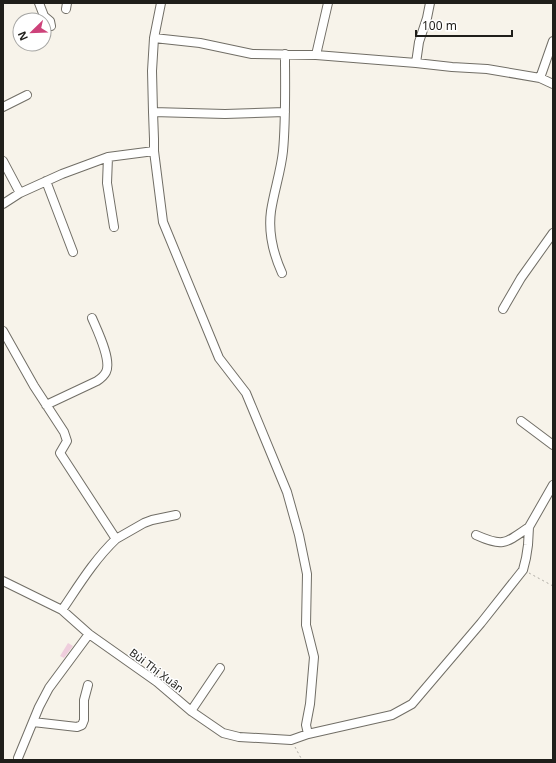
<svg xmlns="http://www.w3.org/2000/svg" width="556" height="763" font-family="'Noto Sans',sans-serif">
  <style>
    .building { fill: #efcedd }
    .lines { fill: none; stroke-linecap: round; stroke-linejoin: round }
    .minor-casing { stroke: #716e66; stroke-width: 10 }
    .path { stroke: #aeaba4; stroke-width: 1; stroke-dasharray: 2 3; stroke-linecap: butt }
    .minor { stroke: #fff; stroke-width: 8 }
    .labels { text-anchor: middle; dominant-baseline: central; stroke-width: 3; stroke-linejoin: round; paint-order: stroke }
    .street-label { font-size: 11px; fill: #1f1e1a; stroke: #fff }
  </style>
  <rect width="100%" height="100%" fill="#f7f3ea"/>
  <!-- building -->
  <path class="building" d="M68,643L73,646L64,658L60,656Z"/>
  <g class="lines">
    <!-- minor casing -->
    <g class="minor-casing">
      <path id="minor" d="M39,3L44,16L50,21L51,26
        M66,9L67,3
        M154,38L161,3
        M316,55L328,3
        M416,63L419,42L427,18L430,3
        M540,78L553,41
        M3,107L27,95
        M153,112L225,114L285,112
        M108,157L107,183L114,227
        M3,161L20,193
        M46,181L73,252
        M3,204L20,193L62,174L108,157L154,151
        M282,273C273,253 268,233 271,211C274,191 281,171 283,151C286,119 285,86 285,54
        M503,309L521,278L553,233
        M3,331L34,386L64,432L67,441L60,453L116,539C94,560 79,585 62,610
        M46,405L97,381C100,379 104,376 106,372C112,360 97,330 92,318
        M521,421L553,445
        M476,535C503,547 505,544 529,527
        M116,539L144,523L152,520L176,515
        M3,581L62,610L89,634L157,682L191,711L223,733L239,737L291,740L308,734L392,715L412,704L481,623L523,570L526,558L528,545L529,527L553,485
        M191,711L220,668
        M33,722L77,727L82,725L84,720V700L88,685
        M308,734L306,725L310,704L314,657L306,625L307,574L299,535L287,492L246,393L219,358L163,222L154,151V139L153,112L152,71L154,38L200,43L252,54L316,55L416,63L452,67L487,69L540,78L553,84
        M18,758L39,707L49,688L89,634"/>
    </g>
    <!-- path -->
    <path class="path" d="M529,573L553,586
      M295,747L302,760"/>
    <!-- minor -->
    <use href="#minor" class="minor"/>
  </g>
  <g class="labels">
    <!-- street labels -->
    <g class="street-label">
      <text transform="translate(157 670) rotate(37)">Bùi Thị Xuân</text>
    </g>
  </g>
  <!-- border -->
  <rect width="556" height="763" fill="none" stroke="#1f1e1a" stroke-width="8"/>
  <!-- north arrow -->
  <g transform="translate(32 32) rotate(247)"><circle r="19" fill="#ffffff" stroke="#a5a5a3"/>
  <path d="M0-3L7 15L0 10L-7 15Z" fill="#cd427a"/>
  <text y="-6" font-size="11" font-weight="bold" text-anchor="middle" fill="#1f1e1a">N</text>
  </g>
  <!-- scale -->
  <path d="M416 30v6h96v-6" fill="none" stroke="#1f1e1a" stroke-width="2"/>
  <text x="422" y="30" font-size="12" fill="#1f1e1a" stroke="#ffffff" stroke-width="3" paint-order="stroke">100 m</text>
</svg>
